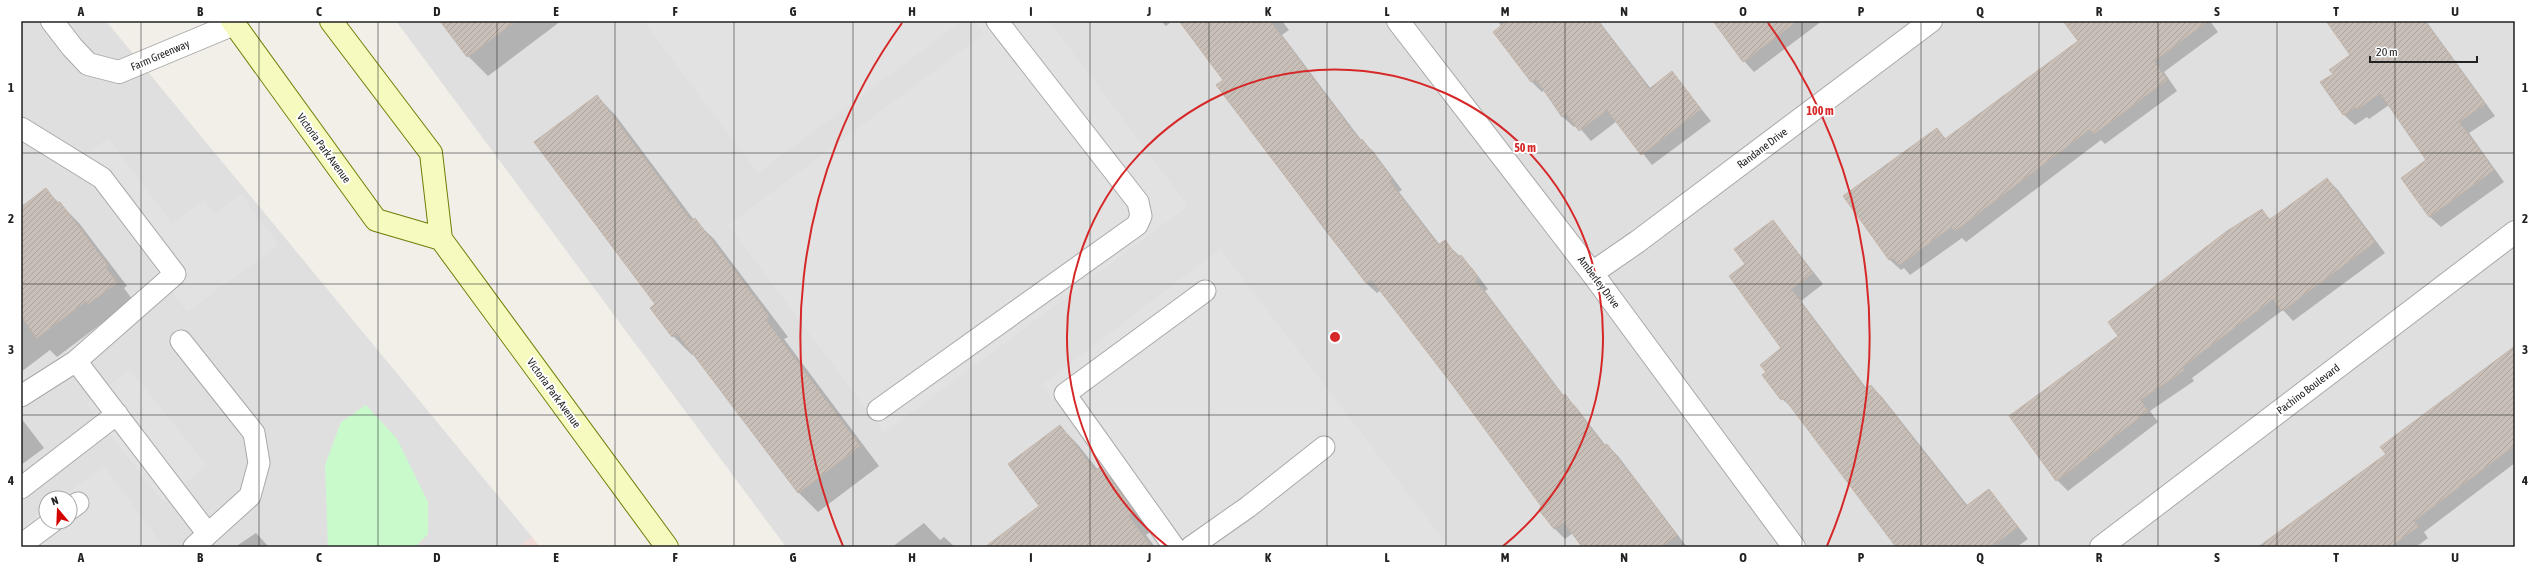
<svg xmlns="http://www.w3.org/2000/svg" width="2536" height="568" font-family="'Asap Condensed',sans-serif">
  <style>
    .residential { fill: #e0dfdf; fill-rule: evenodd }
    .commercial { fill: #f2dad9 }
    .park { fill: #c8facc }
    .parking { fill: #e2e2e2 }
    .shadow { fill: #0003 }
    .building { fill: url(#building-hatch); stroke: #c4b6ab }
    .lines { fill: none; stroke-linecap: round; stroke-linejoin: round }
    .lane-casing { stroke: #a9a9a9; stroke-width: 23 }
    .street-casing { stroke: #a9a9a9; stroke-width: 24 }
    .secondary-casing { stroke: #707d05; stroke-width: 24 }
    .lane { stroke: #fff; stroke-width: 21 }
    .street { stroke: #fff; stroke-width: 22 }
    .secondary { stroke: #f7fabf; stroke-width: 22 }
    .grid { fill: none; stroke: #222; stroke-width: 1; stroke-opacity: 0.55 }
    .ring { fill: none; stroke: #d62828; stroke-width: 2 }
    .labels { text-anchor: middle; dominant-baseline: central; stroke-width: 4; stroke-linejoin: round; paint-order: stroke }
    .street-label { font-size: 11px; fill: #222; stroke: #fff }
    .centre { fill: #d62828; stroke: #fff; stroke-width: 2 }
    .ring-label { font-size: 12px; text-anchor: middle; font-weight: bold; fill: #d62828; stroke: #fff; stroke-width: 4; stroke-linejoin: round; paint-order: stroke }
    .neatline { fill: none; stroke: #222; stroke-width: 1.5 }
    .grid-label { font-size: 13px; text-anchor: middle; font-weight: bold; fill: #222 }
  </style>
  <defs>
    <pattern id="building-hatch" width="6" height="6" patternUnits="userSpaceOnUse"><rect width="6" height="6" fill="#c7bfb8"/><path d="M-1 1l2-2M0 6l6-6M5 7l2-2" fill="none" stroke="#aba49e"/></pattern>
  </defs>
  <rect width="100%" height="100%" fill="#f2efe9"/>
  <!-- residential -->
  <path class="residential" d="M21,21H106L532,537L519,547H21ZM46,498H70V522H46Z
    M396,21H2515V547H786Z"/>
  <!-- commercial -->
  <path class="commercial" d="M532,537L540,547H519Z"/>
  <!-- park -->
  <path class="park" d="M366,405L397,439L428,502V534L415,547H328L325,465L341,422Z"/>
  <!-- parking -->
  <path class="parking" d="M643,21H962L758,173Z
    M974,21H1049L1188,206L884,433L728,225L984,34Z
    M108,138L172,223L204,201L214,214L241,194L279,245L187,312L75,163Z
    M1220,249L1449,547H1167L1042,385Z
    M130,369L207,466L162,501L86,404Z
    M104,466L164,547H21V528L46,509V522H70V498H61Z"/>
  <!-- shadow -->
  <path class="shadow" d="M442,21H561L488,76L468,56Z
    M1161,21H1172L1166,26Z
    M1180,21H1282L1289,30L1282,35L1362,141L1373,151L1402,190L1399,192L1440,245L1445,242L1472,268L1488,289L1485,291L1564,396L1576,407L1606,446L1607,445L1618,456L1687,547H1584L1573,533L1565,539L1555,529L1540,510L1542,506L1499,445L1381,290L1377,293L1366,283L1324,229L1218,85L1224,80Z
    M1498,21H1599L1651,89L1672,73L1711,121L1652,165L1617,121L1591,141L1577,125L1574,127L1563,117L1545,90L1542,92L1532,82Z
    M1715,21H1822L1754,72L1744,61Z
    M2077,21H2210L2218,32L2164,72L2177,91L2105,144L2101,140L1966,242L1962,238L1910,275L1904,268L1901,270L1890,260L1844,196L1937,129L1946,139L2079,41Z
    M2327,21H2426L2495,116L2469,133L2504,182L2441,227L2430,217L2402,179L2428,161L2389,105L2369,119L2367,117L2355,125L2344,115L2322,83L2334,74L2352,55Z
    M597,96L616,116L694,220L714,239L788,337L784,339L879,466L818,512L798,492L694,354L692,355L673,336L657,304Z
    M2327,179L2338,190L2385,253L2293,321L2283,310L2192,378L2194,381L2150,411L2158,422L2068,491L2057,480L2119,337L2261,210L2271,220Z
    M46,190L79,223L127,286L124,288L135,303L109,323L106,320L57,357L50,350L21,372V209Z
    M1773,221L1823,284L1801,301L1867,389L1871,386L1882,397L1968,506L1989,490L2028,539L2017,547H1897L1794,409L1782,399L1767,372L1782,349L1747,264Z
    M2515,348V463L2424,532L2428,538L2416,547H2261L2387,454Z
    M21,418L44,448L21,465Z
    M1060,426L1079,446L1098,470L1101,468L1120,487L1152,531L1146,535L1155,547H986L1041,506Z
    M924,523L940,540L944,537L955,547H892Z
    M256,533L269,547H235Z"/>
  <!-- building -->
  <path class="building" d="M440,21H516L467,57Z
    M1179,21H1270L1360,141L1362,139L1392,178L1389,181L1438,245L1445,240L1458,257L1461,255L1478,277L1475,280L1563,396L1565,394L1604,446L1607,444L1677,535L1661,547H1582L1564,522L1554,529L1539,510L1541,506L1451,383L1371,279L1366,283L1216,85L1223,80Z
    M1507,21H1598L1649,89L1672,71L1701,109L1641,155L1607,110L1579,131L1567,114L1562,117L1536,79L1531,82L1493,32Z
    M1713,21H1797L1743,62Z
    M2063,21H2208L2154,61L2167,80L2094,134L2090,129L1955,231L1951,227L1899,265L1893,258L1889,260L1843,196L1937,128L1945,139L2078,41Z
    M2326,21H2425L2485,104L2459,122L2494,170L2429,217L2401,178L2426,160L2380,93L2358,109L2356,107L2343,115L2320,82L2333,74L2329,70L2350,55Z
    M597,95L691,221L695,218L769,317L765,319L860,446L798,493L677,333L672,337L650,308L655,304L534,142Z
    M2327,178L2375,242L2282,311L2273,299L2182,367L2184,370L2140,400L2148,411L2056,481L2009,416L2118,336L2108,322L2227,231L2262,209L2269,220Z
    M46,188L57,203L60,202L108,266L106,268L117,283L88,304L86,301L37,338L21,316V207Z
    M1773,220L1813,273L1791,289L1865,389L1871,385L1966,506L1989,489L2018,527L1991,547H1896L1784,398L1781,400L1762,375L1766,372L1760,365L1781,348L1729,276L1745,264L1734,249Z
    M2515,346V445L2414,521L2418,527L2390,547H2258L2386,454L2380,447Z
    M1060,425L1095,471L1101,466L1116,487L1133,511L1128,515L1151,547H985L1039,506L1008,464Z"/>
  <g class="lines">
    <!-- lane casing -->
    <g class="lane-casing">
      <path id="lane" d="M21,128L102,178L175,274L76,361L208,534L194,547
        M181,341L254,433L259,463L250,496L208,534
        M21,396L76,361
        M878,410L1137,225L1141,216L1138,202L997,21
        M21,488L117,414
        M70,509L78,503
        M21,545L52,522
        M1174,547L1065,394L1205,291
        M1191,547L1248,507L1324,447"/>
    </g>
    <!-- street casing -->
    <g class="street-casing">
      <path id="street" d="M52,21L72,47L88,64L119,72L234,24
        M1398,21L1592,273L1794,547
        M1592,273L1637,242L1931,21
        M2101,547L2515,232"/>
    </g>
    <!-- secondary casing -->
    <g class="secondary-casing">
      <path id="secondary" d="M232,21L376,220L441,239
        M331,21L431,153L441,239L667,547"/>
    </g>
    <!-- lane -->
    <use href="#lane" class="lane"/>
    <!-- street -->
    <use href="#street" class="street"/>
    <!-- secondary -->
    <use href="#secondary" class="secondary"/>
  </g>
  <!-- grid -->
  <path class="grid" d="M141,21V547M259,21V547M378,21V547M497,21V547M615,21V547M734,21V547M853,21V547M971,21V547M1090,21V547M1209,21V547M1327,21V547M1446,21V547M1565,21V547M1683,21V547M1802,21V547M1921,21V547M2039,21V547M2158,21V547M2277,21V547M2395,21V547M21,153H2515M21,284H2515M21,415H2515"/>
  <!-- distance rings -->
  <g class="ring">
    <path d="M1168 547A268 268 0 1 1 1502 547"/>
    <path d="M843 546A535 535 0 0 1 902 23M1768 23A535 535 0 0 1 1827 546"/>
  </g>
  <g class="labels">
    <!-- street labels -->
    <g class="street-label">
      <text transform="translate(160 55) rotate(-23)">Farm Greenway</text>
      <text transform="translate(324 148) rotate(54)">Victoria Park Avenue</text>
      <text transform="translate(1762 148) rotate(-37)">Randane Drive</text>
      <text transform="translate(1599 282) rotate(53)">Amberley Drive</text>
      <text transform="translate(2308 389) rotate(-37)">Pachino Boulevard</text>
      <text transform="translate(554 393) rotate(54)">Victoria Park Avenue</text>
    </g>
  </g>
  <circle cx="1335" cy="337" r="6" class="centre"/>
  <g class="ring-label">
    <text x="1820" y="115">100 m</text>
    <text x="1525" y="152">50 m</text>
  </g>
  <!-- border -->
  <rect width="2536" height="568" fill="none" stroke="#ffffff" stroke-width="44"/>
  <!-- north arrow -->
  <g transform="translate(58 510) rotate(341)"><circle r="19" fill="#ffffff" stroke="#a7a7a7"/>
  <path d="M0-3L7 15L0 10L-7 15Z" fill="#d40000"/>
  <text y="-6" font-size="11" font-weight="bold" text-anchor="middle" fill="#222222">N</text>
  </g>
  <!-- scale -->
  <path d="M2370 56v6h107v-6" fill="none" stroke="#222222" stroke-width="2"/>
  <text x="2376" y="56" font-size="12" fill="#222222" stroke="#ffffff" stroke-width="3" paint-order="stroke">20 m</text>
  <rect x="22" y="22" width="2492" height="524" class="neatline"/>
  <g class="grid-label">
    <text x="81" y="16">A</text>
    <text x="200" y="16">B</text>
    <text x="319" y="16">C</text>
    <text x="437" y="16">D</text>
    <text x="556" y="16">E</text>
    <text x="675" y="16">F</text>
    <text x="793" y="16">G</text>
    <text x="912" y="16">H</text>
    <text x="1031" y="16">I</text>
    <text x="1149" y="16">J</text>
    <text x="1268" y="16">K</text>
    <text x="1387" y="16">L</text>
    <text x="1505" y="16">M</text>
    <text x="1624" y="16">N</text>
    <text x="1743" y="16">O</text>
    <text x="1861" y="16">P</text>
    <text x="1980" y="16">Q</text>
    <text x="2099" y="16">R</text>
    <text x="2217" y="16">S</text>
    <text x="2336" y="16">T</text>
    <text x="2455" y="16">U</text>
    <text x="11" y="92">1</text>
    <text x="2525" y="92">1</text>
    <text x="11" y="223">2</text>
    <text x="2525" y="223">2</text>
    <text x="11" y="354">3</text>
    <text x="2525" y="354">3</text>
    <text x="11" y="485">4</text>
    <text x="2525" y="485">4</text>
    <text x="81" y="562">A</text>
    <text x="200" y="562">B</text>
    <text x="319" y="562">C</text>
    <text x="437" y="562">D</text>
    <text x="556" y="562">E</text>
    <text x="675" y="562">F</text>
    <text x="793" y="562">G</text>
    <text x="912" y="562">H</text>
    <text x="1031" y="562">I</text>
    <text x="1149" y="562">J</text>
    <text x="1268" y="562">K</text>
    <text x="1387" y="562">L</text>
    <text x="1505" y="562">M</text>
    <text x="1624" y="562">N</text>
    <text x="1743" y="562">O</text>
    <text x="1861" y="562">P</text>
    <text x="1980" y="562">Q</text>
    <text x="2099" y="562">R</text>
    <text x="2217" y="562">S</text>
    <text x="2336" y="562">T</text>
    <text x="2455" y="562">U</text>
  </g>
</svg>
